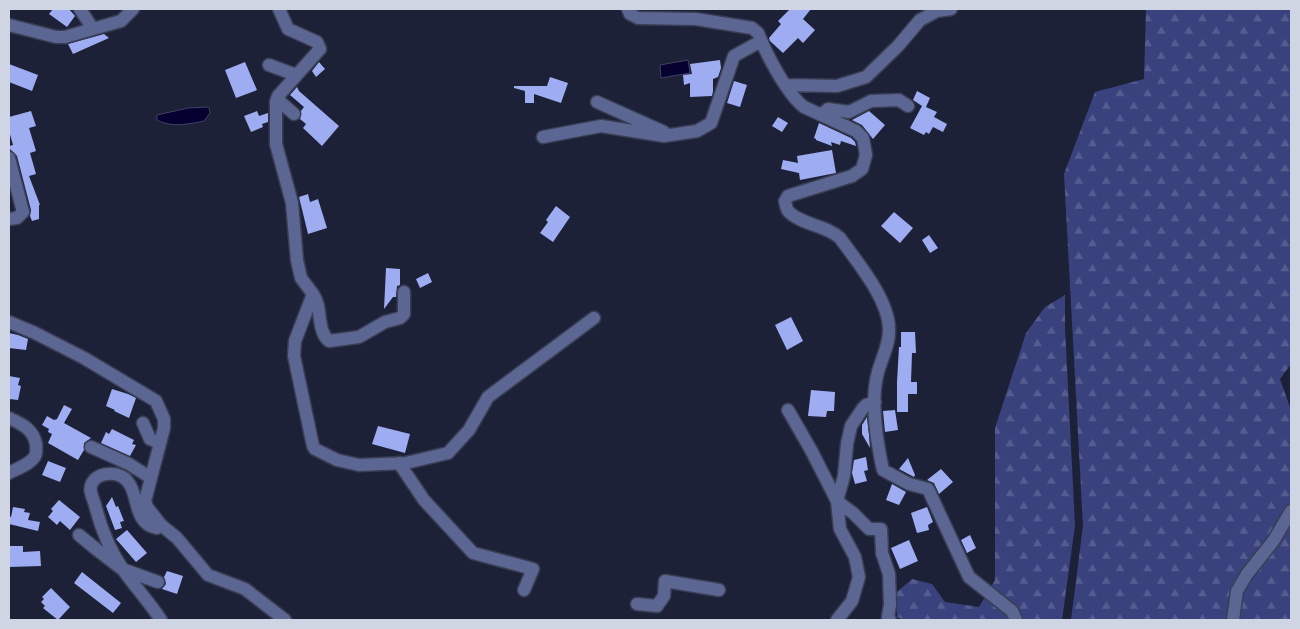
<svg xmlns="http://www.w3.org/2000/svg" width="1300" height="629" font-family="'Libre Baskerville',serif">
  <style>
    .forest { fill: url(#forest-firs) }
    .water { fill: #050030; stroke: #424066 }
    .building { fill: #9eadf1 }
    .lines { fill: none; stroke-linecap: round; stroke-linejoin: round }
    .minor-casing { stroke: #393e54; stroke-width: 15 }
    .minor { stroke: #5c6692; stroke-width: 12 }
  </style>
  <defs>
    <pattern id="forest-firs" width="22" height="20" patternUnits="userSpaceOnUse" patternTransform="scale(1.25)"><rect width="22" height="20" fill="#39427d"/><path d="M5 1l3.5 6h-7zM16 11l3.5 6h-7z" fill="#555c8f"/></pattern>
  </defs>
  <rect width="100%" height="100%" fill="#1c2138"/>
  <!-- forest -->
  <path class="forest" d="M1146,9H1291V364L1280,379L1291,410V620H1071L1083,526L1064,174L1095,92L1144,79Z
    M1065,295V328L1075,525L1062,620H904L897,617V592L912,579L932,584L945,602L979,607L995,580V428L1026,333L1045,307Z"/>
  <!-- water -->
  <path class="water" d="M688,60L690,73L661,78L660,65Z
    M207,107L209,108L210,113L204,121C189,124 171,128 157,120V115L188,108Z"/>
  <!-- building -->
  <path class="building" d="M53,9H69L75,16L67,27L49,14Z
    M790,9H811L803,19L815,30L803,43L798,38L783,53L770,41L769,38L781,24L778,21Z
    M104,34L109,38L73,54L68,44Z
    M720,60L721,68L718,77L713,79V91L712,96L690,97V83L684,85L683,75L692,74L690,64Z
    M245,62L257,90L236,98L225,70Z
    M319,62L325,69L316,77L312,71Z
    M9,64L38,75L32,91L9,82Z
    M550,77L568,83L561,103L534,94V103H525V91L514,88V86H547Z
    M734,81L747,85L740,107L727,103Z
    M297,87L299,91L339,126L322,146L303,128L306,124L300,119L301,111L304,107L290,95Z
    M917,91L930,98L926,107L937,112L934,117L947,124L943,132L933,127L929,134L926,132L924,135L910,128L922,106L913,100Z
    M31,111L36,126L29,128L36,151L30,153L36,174L29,176L40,205H39V219L32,221L30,216L31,210L17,156L9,148V146L13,145L9,131V117Z
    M257,111L259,116L268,113V122L262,124L263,127L251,132L244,116Z
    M869,111L885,125L873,139L862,125L852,120Z
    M778,117L788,123L782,132L772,126Z
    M819,123L851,138L855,142L856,146L841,141L840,145L831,142L832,146L816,140V139L814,138Z
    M832,150L836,173L800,180L799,173L781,169L783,160L798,163L797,156Z
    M308,194L310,202L318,199L327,228L308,234L299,197Z
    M556,206L570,217L553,242L540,233L548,222L546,220Z
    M894,212L913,228L900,243L881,226Z
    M929,235L938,248L930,253L922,240Z
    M386,268L400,269V285L397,286L396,297H393L384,309Z
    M428,273L432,282L420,288L416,279Z
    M791,317L803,341L787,350L775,325Z
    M901,332H915L916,353H912L911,382H917V394H908V412H897V382L899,347H901Z
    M9,333L18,335L28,339L26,350L9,348Z
    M9,376L20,378L18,385L21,386L18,400L9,399Z
    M112,389L128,394L136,398L129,418L114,411L115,410L106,406Z
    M811,390L835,392L834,411H827L826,417L808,416Z
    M64,405L72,409L64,423L91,438L84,443V450L78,460L48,443L52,434L48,432L49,429L42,425L47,416L54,420L57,419Z
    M895,410L898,430L885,432L883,411Z
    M867,417L869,435L870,448L862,434V425Z
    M378,426L410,434L405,453L372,444Z
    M112,429L134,440L132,444L136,445L130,456L101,443L106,432L109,434Z
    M866,457L868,470L864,471L867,481L855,484L852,473L854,460Z
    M908,458L915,475L914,477L899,469Z
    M48,461L66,468L60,482L42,475Z
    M941,469L953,482L939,494L934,483L927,480Z
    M892,484L906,492L899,505L886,500Z
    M112,497L116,507L118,506L124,521L120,522L122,528L115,530L106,506Z
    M59,500L80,517L70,530L60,521L57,525L48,517L53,511L51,509Z
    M13,507L25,509L24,512L30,513L28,520L40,522L38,531L9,524V516L11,517Z
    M927,507L933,522L928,525L929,530L917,533L911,513Z
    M127,530L147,553L136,562L116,539Z
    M970,535L976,548L967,553L961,540Z
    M909,540L918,561L900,569L891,548Z
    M9,546H23V552L40,551L41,566L9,567Z
    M167,571L183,576L177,594L162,589L166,584L164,577Z
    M82,572L121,603L113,613L74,583Z
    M51,588L70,607L58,620L43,608L45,606L41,602L44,599L42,597Z"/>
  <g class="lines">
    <!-- minor casing -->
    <g class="minor-casing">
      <path id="minor" d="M80,9L93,29
        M279,9L288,29L317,42L320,49L278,96L276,102V144L292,203L297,260L301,278L313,294L295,341L294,356L313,446L315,449L337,460L359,465L406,463L448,453L469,430L488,397L594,318
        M628,9L630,14L638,18L696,19L752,28L758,33C766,54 787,94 804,107L856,131L863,138L866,155L862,169L852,176L788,196L785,201C786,205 786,209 789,212C802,225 826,225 840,238C857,262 888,298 889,328C890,344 882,357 878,372C870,399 877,443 883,470L909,484L928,489L969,577L1012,611L1016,620
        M9,25L56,37H65L121,21L133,9
        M269,65L296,75
        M786,85L837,86L866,77L898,46L920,20L937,11L951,9
        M277,99L294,114
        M597,102L664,132
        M821,115L828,109L849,112L871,101L899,100L908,106
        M543,137L601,126L664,136L697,131L711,123L734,56L761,41
        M9,158L23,212L17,218L9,219
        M313,294C323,308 316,330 329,341L359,337L385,322L400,318L404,314V292
        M9,322L35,333L84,358L156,401L164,419V428L145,501L147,507L161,525L177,538L208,575L245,589L285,620
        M788,410L811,450L837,501L840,529L855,557L859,577L852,601L837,620
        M9,418C22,424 33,429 36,444C36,448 37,453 35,456C31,464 16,469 9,473
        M143,423L150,439L160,443
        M91,447L129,464L151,478
        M399,463L424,500L473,553L533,569L524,590
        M837,501L853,513L869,529H881L882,553L889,574L890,605L888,617L890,620
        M837,501L844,476L847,444L851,426L863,408L866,405L875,402
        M161,525L157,528C133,524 139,494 128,482C120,471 99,471 92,483C88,490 93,498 95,505C101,529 110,551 124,571C136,588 150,603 161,620
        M79,535L96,549L122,569L158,582
        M637,604L657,606L664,596L665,581L719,590
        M1233,620L1237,591L1247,574L1274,540L1291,511"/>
    </g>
    <!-- minor -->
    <use href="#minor" class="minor"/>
  </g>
  <!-- border -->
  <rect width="1300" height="629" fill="none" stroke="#d0d5e4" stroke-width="20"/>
</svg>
